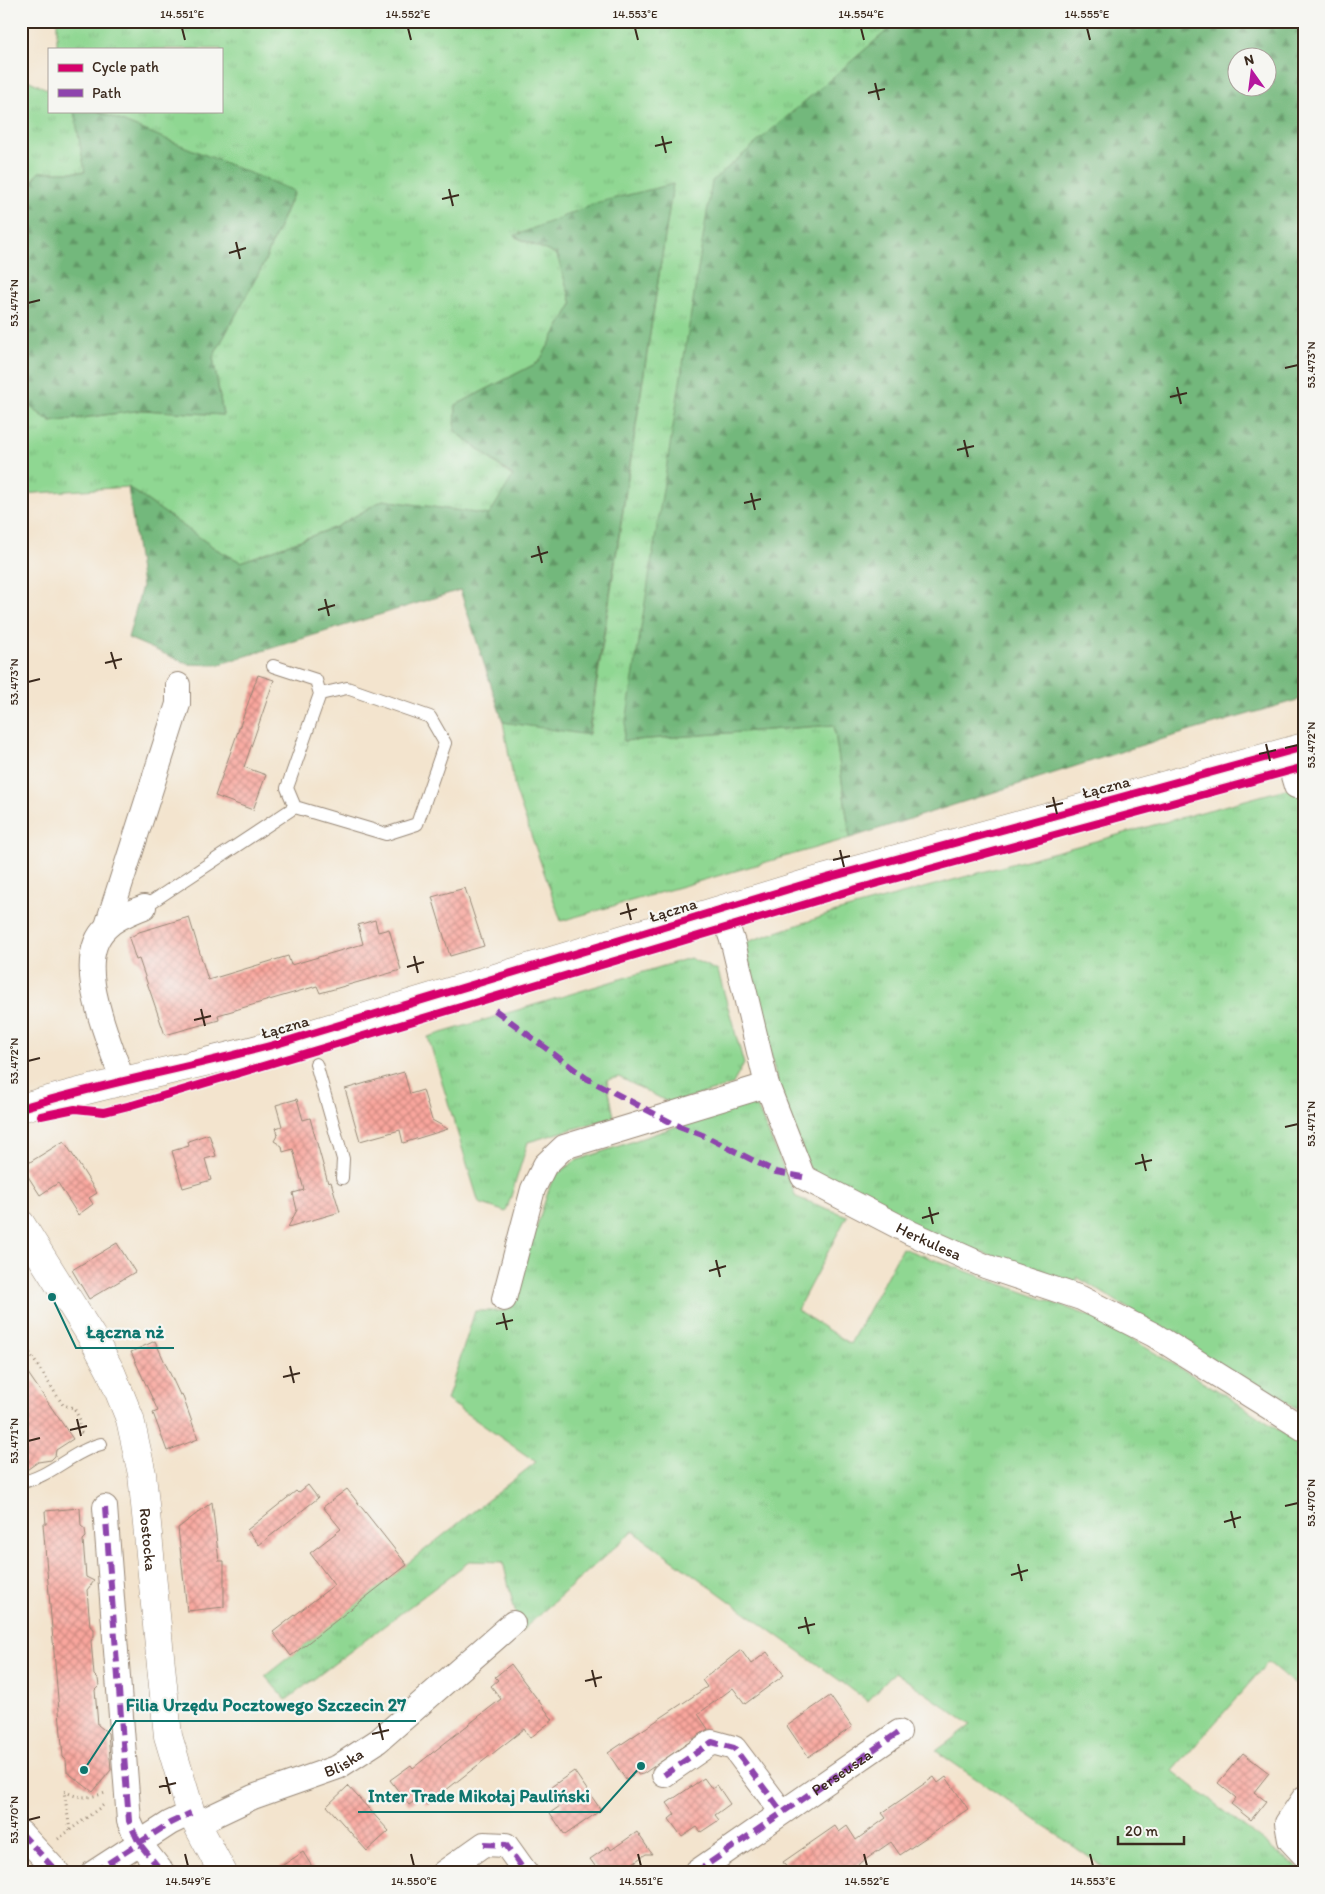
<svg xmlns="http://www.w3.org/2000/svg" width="1325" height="1894" font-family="Itim,sans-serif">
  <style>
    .grass { fill: url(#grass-tufts); stroke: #658058 }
    .forest { fill: url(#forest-firs); stroke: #57714d; fill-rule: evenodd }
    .building { fill: url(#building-cross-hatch) }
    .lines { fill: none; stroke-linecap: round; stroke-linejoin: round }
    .service-casing { stroke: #978776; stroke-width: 14 }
    .minor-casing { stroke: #978776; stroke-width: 26 }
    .tertiary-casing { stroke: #978776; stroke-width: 29 }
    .path { stroke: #978776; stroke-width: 3; stroke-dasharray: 1 4; stroke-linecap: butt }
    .service { stroke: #fff; stroke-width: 12 }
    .minor { stroke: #fff; stroke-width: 24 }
    .tertiary { stroke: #fff; stroke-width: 28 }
    .quiet { stroke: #8e44ad; stroke-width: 6; stroke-dasharray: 12 6; stroke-linecap: butt }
    .cycleway-casing { stroke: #f6f6f2; stroke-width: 11 }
    .cycleway { stroke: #d6006c; stroke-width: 8 }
    .ticks { fill: none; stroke: #3b2a1e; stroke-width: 2 }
    .labels { text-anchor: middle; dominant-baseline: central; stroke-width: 4.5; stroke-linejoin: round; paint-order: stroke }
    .street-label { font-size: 16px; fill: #3b2a1e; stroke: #f6f6f2 }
    .leader { fill: none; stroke: #0f766e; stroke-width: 2 }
    .callout-dot { fill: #0f766e; stroke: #f6f6f2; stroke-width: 2 }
    .callout-label { font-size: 18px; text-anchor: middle; font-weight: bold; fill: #0f766e; stroke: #f6f6f2; stroke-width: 4.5; stroke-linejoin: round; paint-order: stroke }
    .neatline { fill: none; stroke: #3b2a1e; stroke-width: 2 }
    .ticks-label { font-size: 12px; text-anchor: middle; fill: #3b2a1e }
  </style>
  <defs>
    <pattern id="grass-tufts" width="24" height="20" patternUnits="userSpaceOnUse" patternTransform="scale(1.25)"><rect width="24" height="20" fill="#8fd792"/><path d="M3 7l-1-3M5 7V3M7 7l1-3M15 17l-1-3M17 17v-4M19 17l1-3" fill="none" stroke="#7cb97d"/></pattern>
    <pattern id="forest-firs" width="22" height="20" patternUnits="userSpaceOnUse" patternTransform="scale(1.25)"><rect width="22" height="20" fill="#73b87c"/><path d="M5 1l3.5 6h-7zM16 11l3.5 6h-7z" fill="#609665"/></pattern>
    <pattern id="building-cross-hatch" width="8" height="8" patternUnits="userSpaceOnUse" patternTransform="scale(1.25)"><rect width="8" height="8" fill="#f9a69d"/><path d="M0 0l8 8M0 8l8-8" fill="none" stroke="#cb877f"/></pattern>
  </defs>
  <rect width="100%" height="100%" fill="#f6f6f2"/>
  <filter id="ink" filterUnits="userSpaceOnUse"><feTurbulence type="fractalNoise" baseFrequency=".02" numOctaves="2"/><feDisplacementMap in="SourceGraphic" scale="10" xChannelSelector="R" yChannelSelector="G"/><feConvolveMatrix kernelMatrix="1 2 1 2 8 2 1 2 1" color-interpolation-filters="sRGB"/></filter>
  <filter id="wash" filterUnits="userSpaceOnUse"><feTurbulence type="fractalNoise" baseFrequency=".0096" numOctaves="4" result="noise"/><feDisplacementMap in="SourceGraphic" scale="20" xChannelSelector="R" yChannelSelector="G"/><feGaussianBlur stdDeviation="1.12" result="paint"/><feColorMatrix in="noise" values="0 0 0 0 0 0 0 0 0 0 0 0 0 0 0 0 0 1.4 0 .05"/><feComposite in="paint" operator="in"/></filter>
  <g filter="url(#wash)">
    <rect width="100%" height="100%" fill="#f3e4ce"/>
    <!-- grass -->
    <path class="grass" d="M57,21H897L624,741L834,725L850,838L561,921L515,789L503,722L589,734L673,184L515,237L557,255L572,304L539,362L456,405L455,431L513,477L489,515L383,500L336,527L241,562L216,549L128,487L21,494V339L27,337L29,406L51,422L143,410L223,415L213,357L264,263L294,192L97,111H221V49H57Z
      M21,77L49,90V111H74L86,172H39L21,197Z
      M1304,784V1412L1250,1383L1077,1277V1288L932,1234L811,1172L783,1106L744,943L836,912Z
      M690,958L718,971L744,1064L732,1085L670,1103L619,1077L607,1080L614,1117L528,1142L506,1212L479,1203L428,1037Z
      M754,1100L796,1197L847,1216L797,1310L850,1344L902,1248L1098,1319L1227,1396L1304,1447V1692L1268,1662L1173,1771L1304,1873H1112L936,1751L971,1725L895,1672L868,1701L633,1531L520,1632L503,1562L470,1561L286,1700L265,1676L536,1462L447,1400L475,1311H505L518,1283L553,1177L575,1161Z"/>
    <!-- forest -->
    <path class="forest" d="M894,21H1304V698L1139,746L850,838L834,725L623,741L712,181L890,28ZM1238,58H1268V88H1238Z
      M74,111H97L294,191L264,263L213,357L223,415L143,410L51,422L29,406L27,338L21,339V197L39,172H85Z
      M673,184L588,735L503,722L460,590L217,665L188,664L128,638L142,586L128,487L216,549L241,562L336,527L383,500L489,515L513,476L455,431L456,405L539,362L572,304L557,255L514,236L599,202Z"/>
    <g id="blocks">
      <!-- building -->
      <path class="building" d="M258,675L274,680L244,767L266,775L253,810L215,796Z
        M465,888L484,946L450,956L432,897Z
        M189,917L208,980L288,956L291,965L363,944L358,925L375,920L378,932L389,929L401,970L320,993L317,986L218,1015L219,1020L165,1035L139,959L136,960L129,938L139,932Z
        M404,1072L410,1094L423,1090L432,1120L448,1129L403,1143L400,1130L360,1141L345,1089Z
        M297,1099L303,1120L310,1118L328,1183L331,1182L340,1212L288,1227L297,1210L293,1193L304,1190L293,1149L283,1152L282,1146L274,1141L278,1134L276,1128L282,1126L276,1105Z
        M209,1134L216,1156L205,1159L211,1180L183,1188L172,1151L189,1146L188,1141Z
        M64,1141L97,1193L89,1198L93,1204L78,1215L58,1183L40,1195L22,1167Z
        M117,1243L135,1272L89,1299L72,1270Z
        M155,1341L180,1395L182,1394L198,1439L167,1451L153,1413L158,1411L131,1352Z
        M21,1363L73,1439L56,1450L55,1456L51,1460L38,1462L21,1474Z
        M308,1485L318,1498L259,1545L247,1530L296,1491L298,1493Z
        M347,1489L407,1565L291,1656L273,1632L334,1585L310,1553L341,1529L323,1507Z
        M212,1502L219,1561H224V1607L187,1611L178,1528Z
        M80,1508L81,1526L85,1529L86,1537L83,1540L86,1577L94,1581L87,1590L90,1626L94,1629V1636L91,1641L94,1675L98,1679L99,1686L95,1690L98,1725L108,1733L111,1770L93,1792L67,1772L66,1760L63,1757L43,1524H46L45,1511Z
        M741,1650L751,1664L767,1652L784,1675L745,1704L733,1688L698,1714L708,1729L643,1774L638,1775L637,1772L626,1780L608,1753L707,1687L702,1680Z
        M511,1664L553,1720L530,1738L524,1729L427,1805L420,1797L409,1805L390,1780L411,1765L413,1768L501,1699L491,1686L498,1680L495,1677Z
        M830,1696L852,1727L808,1757L787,1726Z
        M1243,1753L1269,1773L1254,1792L1266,1801L1251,1820L1231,1804L1236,1798L1218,1783Z
        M574,1771L601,1810L565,1835L550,1813L563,1804L551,1787Z
        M934,1777L938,1783L946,1777L968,1809L900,1855L891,1842L846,1873H790L783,1862L835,1826L839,1832L847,1826L856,1840L886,1818L882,1813Z
        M704,1778L712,1789L717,1785L730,1804L715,1815L719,1820L701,1832L697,1827L682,1837L669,1819L675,1814L667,1803Z
        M348,1786L389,1831L367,1851L327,1806Z
        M637,1832L652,1854H646L633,1863L640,1873H600L590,1859L609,1846L611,1850Z
        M303,1852L316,1873H271Z"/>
    </g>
  </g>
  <g filter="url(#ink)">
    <use href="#blocks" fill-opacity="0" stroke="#978776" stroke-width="1"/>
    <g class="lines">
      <!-- service casing -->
      <g class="service-casing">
        <path id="service" d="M273,666L316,680L320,694L347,688L430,717L445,743L417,824L386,834L295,807
          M144,907L295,807L287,788L320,694
          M316,1064L343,1159L342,1178
          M21,1482C49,1478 71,1452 101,1444"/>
      </g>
      <!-- minor casing -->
      <g class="minor-casing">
        <g id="minor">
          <path d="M1286,752L1296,786"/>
          <path id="s1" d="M722,910L733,943L767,1085L803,1177L911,1233L985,1266L1081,1298L1154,1335L1304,1429"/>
          <path d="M107,926L178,704V685"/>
          <path d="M122,1080C110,1040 70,960 107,927C117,917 132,912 144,907"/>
          <path d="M504,1299L533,1189L545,1165L564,1147L767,1085"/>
          <path d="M105,1507L129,1821L139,1843L163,1873"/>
          <path d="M664,1775L712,1742L734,1748L782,1812"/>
          <path d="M1304,1798L1287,1823L1290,1840L1304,1855"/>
          <path id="s2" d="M196,1824L253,1797L338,1767L378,1741L513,1623"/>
          <path d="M21,1833L58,1873"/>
          <path d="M93,1873L170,1823L191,1813"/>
          <path d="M443,1873L484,1844L506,1845L526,1873"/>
          <path id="s3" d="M695,1873L899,1732"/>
        </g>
      </g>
      <!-- tertiary casing -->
      <g class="tertiary-casing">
        <g id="tertiary">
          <path d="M21,1108C106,1082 194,1067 280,1043L812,882L1304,747"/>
          <path id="s4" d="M21,1224L95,1342L111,1372L130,1419L142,1474L168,1736L191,1813L223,1873"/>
        </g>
      </g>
      <!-- path -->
      <path class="path" d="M21,1332L29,1342L27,1349L63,1405L74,1408L80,1420L78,1428L82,1434
        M70,1830L64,1791C78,1799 90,1798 105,1793
        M58,1839L105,1804"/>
      <!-- service -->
      <use href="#service" class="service"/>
      <!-- minor -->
      <use href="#minor" class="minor"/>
      <!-- tertiary -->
      <use href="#tertiary" class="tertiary"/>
      <!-- quiet -->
      <path class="quiet" d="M495,1010L586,1078L674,1124L705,1136L776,1172L803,1177
        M105,1507L129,1821L139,1843L163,1873
        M664,1775L712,1742L734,1748L782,1812
        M21,1833L58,1873
        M484,1844L506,1845L526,1873
        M93,1873L170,1823L191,1813
        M695,1873L899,1732"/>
      <!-- cycleway casing -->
      <g class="cycleway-casing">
        <path id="cycleway" d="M21,1108C106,1082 194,1067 280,1043L812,882L1304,747
          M41,1116L75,1109L104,1112L132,1105L853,890L1304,767"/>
      </g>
      <!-- cycleway -->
      <use href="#cycleway" class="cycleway"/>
    </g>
  </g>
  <!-- ticks -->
  <path class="ticks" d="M182,28L185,40M408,28L411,40M635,28L638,40M861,28L864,40M1087,28L1090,40M875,83L879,100M868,93L885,89M662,136L666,153M655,146L672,142M449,189L453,206M442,199L459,195M236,242L240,259M229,253L246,248M28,303L40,300M1285,368L1298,365M1177,387L1181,404M1170,397L1187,393M964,440L968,457M957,450L974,446M751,493L755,510M744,503L761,499M538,546L542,563M531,557L548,552M325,599L329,616M318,610L335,605M111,652L116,669M105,663L122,659M28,682L40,679M1266,744L1270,761M1285,748L1298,745M1259,754L1276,750M1053,797L1057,814M1046,807L1063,803M840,850L844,867M833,860L850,856M627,903L631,920M620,914L637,909M414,956L418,973M407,967L424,962M201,1009L205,1026M194,1020L211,1016M28,1061L40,1058M1285,1127L1298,1124M1142,1154L1146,1171M1135,1164L1152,1160M929,1207L933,1224M922,1218L939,1213M716,1260L720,1277M709,1271L726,1266M503,1313L507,1330M496,1324L513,1320M290,1366L294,1383M283,1377L300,1373M77,1419L81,1436M70,1430L87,1426M28,1441L40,1438M1285,1506L1298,1503M1231,1511L1235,1528M1224,1522L1241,1517M1018,1564L1022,1581M1011,1575L1028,1570M805,1617L809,1634M798,1628L815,1624M592,1670L596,1687M585,1681L602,1677M379,1723L383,1740M372,1734L389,1730M166,1777L170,1794M159,1787L176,1783M28,1820L40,1817M185,1854L188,1866M411,1854L414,1866M638,1854L641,1866M864,1854L867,1866M1090,1854L1093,1866"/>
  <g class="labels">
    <!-- street labels -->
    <g class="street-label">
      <text transform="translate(1106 787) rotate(-15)">Łączna</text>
      <text transform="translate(673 910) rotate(-17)">Łączna</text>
      <text transform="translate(285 1027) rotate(-16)">Łączna</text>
      <text stroke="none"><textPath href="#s1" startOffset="421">Herkulesa</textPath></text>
      <text stroke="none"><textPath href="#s4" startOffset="346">Rostocka</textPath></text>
      <text stroke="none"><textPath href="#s2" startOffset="160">Bliska</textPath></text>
      <text stroke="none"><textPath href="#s3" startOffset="178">Perseusza</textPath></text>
    </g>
  </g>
  <!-- callouts -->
  <path class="leader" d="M52 1297L76 1348H174M84 1770L116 1721H416M641 1766L600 1812H358"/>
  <g class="callout-dot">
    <circle cx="52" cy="1297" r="5"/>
    <circle cx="84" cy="1770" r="5"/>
    <circle cx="641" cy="1766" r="5"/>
  </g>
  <g class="callout-label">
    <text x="125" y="1338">Łączna nż</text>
    <text x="266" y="1711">Filia Urzędu Pocztowego Szczecin 27</text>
    <text x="479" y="1802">Inter Trade Mikołaj Pauliński</text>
  </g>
  <!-- margin -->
  <rect width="1325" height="1894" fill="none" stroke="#f6f6f2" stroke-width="55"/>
  <!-- legend -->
  <rect x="48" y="48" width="175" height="65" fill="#f6f6f2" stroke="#aba49d"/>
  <rect x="58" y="64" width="25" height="8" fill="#d6006c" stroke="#aba49d"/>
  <text x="92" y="72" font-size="15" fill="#3b2a1e">Cycle path</text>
  <rect x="58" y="89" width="25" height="8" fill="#8e44ad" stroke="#aba49d"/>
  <text x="92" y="98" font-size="15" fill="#3b2a1e">Path</text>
  <!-- north arrow -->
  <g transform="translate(1252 72) rotate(346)"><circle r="24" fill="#f6f6f2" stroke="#aba49d"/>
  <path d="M0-4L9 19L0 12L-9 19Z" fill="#b5179e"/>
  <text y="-8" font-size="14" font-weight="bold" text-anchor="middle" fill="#3b2a1e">N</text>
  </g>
  <!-- scale -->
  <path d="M1118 1836v8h66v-8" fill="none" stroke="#3b2a1e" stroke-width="2.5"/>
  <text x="1125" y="1836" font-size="15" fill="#3b2a1e" stroke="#f6f6f2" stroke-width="4" paint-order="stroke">20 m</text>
  <rect x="28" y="28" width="1270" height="1838" class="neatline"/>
  <g class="ticks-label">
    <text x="182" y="18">14.551°E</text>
    <text x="408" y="18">14.552°E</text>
    <text x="635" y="18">14.553°E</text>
    <text x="861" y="18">14.554°E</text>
    <text x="1087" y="18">14.555°E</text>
    <text transform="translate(14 303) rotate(-90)" y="4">53.474°N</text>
    <text transform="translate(1311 365) rotate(-90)" y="4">53.473°N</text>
    <text transform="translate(14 682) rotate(-90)" y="4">53.473°N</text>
    <text transform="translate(1311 745) rotate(-90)" y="4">53.472°N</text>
    <text transform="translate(14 1061) rotate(-90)" y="4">53.472°N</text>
    <text transform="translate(1311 1124) rotate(-90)" y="4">53.471°N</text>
    <text transform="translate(14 1441) rotate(-90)" y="4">53.471°N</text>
    <text transform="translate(1311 1503) rotate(-90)" y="4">53.470°N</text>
    <text transform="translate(14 1820) rotate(-90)" y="4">53.470°N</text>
    <text x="188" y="1885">14.549°E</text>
    <text x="414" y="1885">14.550°E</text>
    <text x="641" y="1885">14.551°E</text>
    <text x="867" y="1885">14.552°E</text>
    <text x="1093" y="1885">14.553°E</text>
  </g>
</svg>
